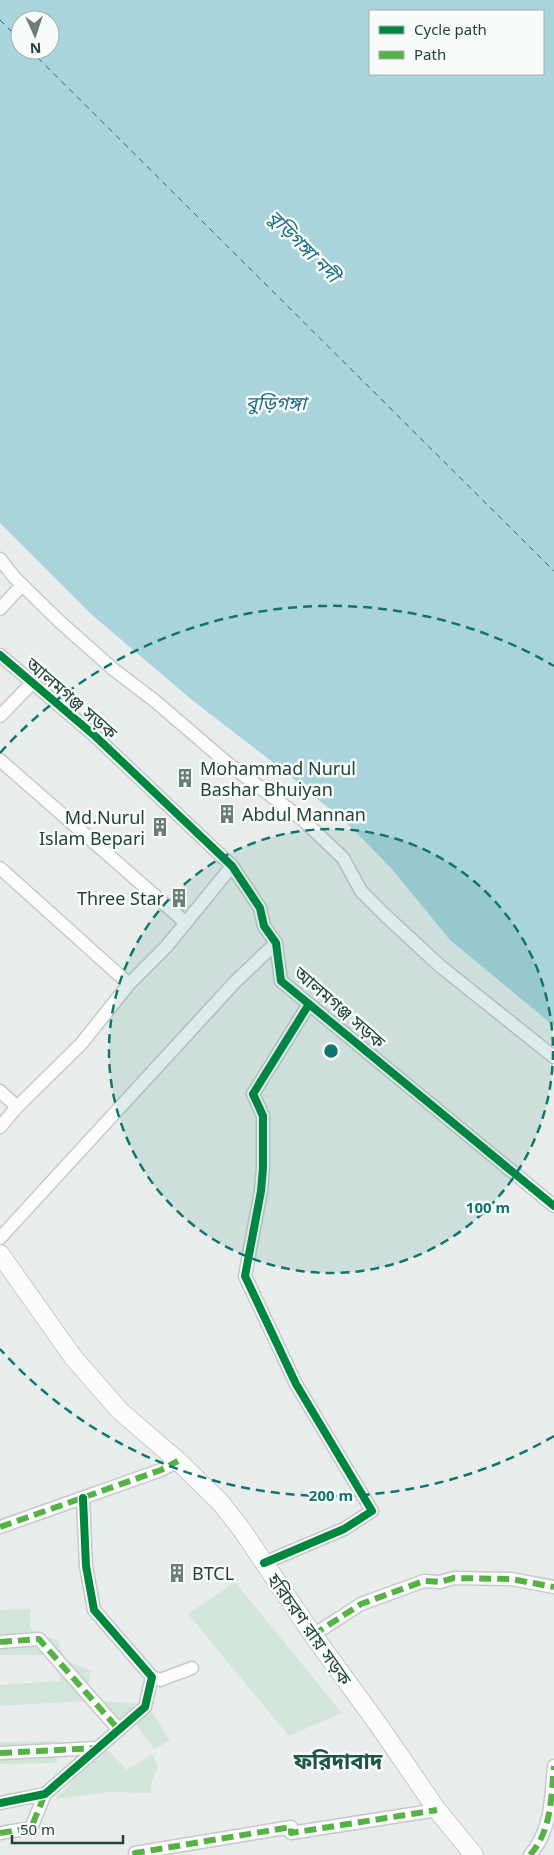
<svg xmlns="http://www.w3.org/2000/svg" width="554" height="1855" font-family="'Noto Sans','Noto Sans Bengali',sans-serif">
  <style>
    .green { fill: #d1e6d8 }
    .water { fill: #a9d4db; fill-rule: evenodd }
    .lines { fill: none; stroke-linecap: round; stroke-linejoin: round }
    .ferry { stroke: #1c6f80; stroke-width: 1; stroke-dasharray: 6 5; stroke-linecap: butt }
    .minor-casing { stroke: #c5cac8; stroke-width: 15 }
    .secondary-casing { stroke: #c3cbc8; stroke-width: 20 }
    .minor { stroke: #fcfcfc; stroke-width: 12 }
    .secondary { stroke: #fcfcfc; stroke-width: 18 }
    .quiet { stroke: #55b346; stroke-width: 6; stroke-dasharray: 12 6; stroke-linecap: butt }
    .cycleway-casing { stroke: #f7fbf9; stroke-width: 11 }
    .cycleway { stroke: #00873e; stroke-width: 8 }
    .ring { fill: none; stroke: #0f766e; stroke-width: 2.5; stroke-dasharray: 9 6 }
    .labels { text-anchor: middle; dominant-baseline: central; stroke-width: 5; stroke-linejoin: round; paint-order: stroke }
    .street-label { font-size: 18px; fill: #24423a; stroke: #f7fbf9 }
    .poi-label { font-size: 18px; fill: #24423a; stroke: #f7fbf9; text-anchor: start }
    .water-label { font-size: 19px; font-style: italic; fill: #1c6f80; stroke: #f7fbf9 }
    .district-label { font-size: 22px; font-weight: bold; fill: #1f5548; stroke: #f7fbf9 }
    .centre { fill: #0f766e; stroke: #f7fbf9; stroke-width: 2.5 }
    .ring-label { font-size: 15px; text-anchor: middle; font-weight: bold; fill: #0f766e; stroke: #f7fbf9; stroke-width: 5; stroke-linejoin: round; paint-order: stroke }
  </style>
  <rect width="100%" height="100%" fill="#e8edeb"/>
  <!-- green -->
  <path class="green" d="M235,1582L342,1713L289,1736L188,1614Z
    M30,1609V1629L58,1641L64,1660L91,1671L85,1701L0,1706V1685L61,1681L56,1655H0V1610Z
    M97,1700L137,1704L121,1722L106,1717Z
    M152,1712L170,1741L154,1749L135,1723Z
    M55,1741L57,1763L0,1764V1742Z
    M106,1748L127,1770L152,1754L158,1767L152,1780L151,1793L110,1792L55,1799Z"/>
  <!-- water -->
  <path class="water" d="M0,0H554V1026L450,940L392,869L352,828L283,770L192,700L91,614L0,523ZM370,11H543V74H370ZM20,20H50V50H20Z"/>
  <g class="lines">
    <!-- ferry -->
    <path class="ferry" d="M0,20L20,40
      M30,50L554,571"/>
    <!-- minor casing -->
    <g class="minor-casing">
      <path id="minor" d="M0,559L14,577L59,621L113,669L155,701L226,762L302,819L343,858L361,891L386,916L440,966L554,1057
        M0,609L22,585
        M0,655L95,736L232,866L260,908L264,926L276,943L281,981L554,1206
        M0,716L33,682
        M0,760L185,922
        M0,868L129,984
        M0,1091L17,1107
        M0,1127L17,1107L81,1044L129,984L166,947L232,866
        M0,1238L235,982L276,943
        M0,1527L161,1470L178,1461
        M264,1563L344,1529L372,1511L296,1384L245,1276L261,1191L263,1168V1116L253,1094L309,1004
        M313,1635L361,1604L424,1581L440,1582L454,1578L511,1579L554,1587
        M0,1642L39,1639L119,1730
        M152,1677L160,1680L192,1668
        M0,1753L97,1748
        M0,1803L45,1794L145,1707L152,1677L94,1610L86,1566L83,1498
        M0,1833L31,1828L45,1794
        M136,1855L135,1853L291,1827V1833L437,1810
        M530,1855C552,1830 551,1797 554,1766"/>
    </g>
    <!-- secondary casing -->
    <g class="secondary-casing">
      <path id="secondary" d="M0,1254L73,1357L120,1411L178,1461L221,1503L242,1530L313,1635L380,1727L437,1810L474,1855"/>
    </g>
    <!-- minor -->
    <use href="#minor" class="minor"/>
    <!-- secondary -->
    <use href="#secondary" class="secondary"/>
    <!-- quiet -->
    <path class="quiet" d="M0,1527L161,1470L178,1461
      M313,1635L361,1604L424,1581L440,1582L454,1578L511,1579L554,1587
      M0,1642L39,1639L119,1730
      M0,1753L97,1748
      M0,1833L31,1828L45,1794
      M136,1855L135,1853L291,1827V1833L437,1810
      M530,1855C552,1830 551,1797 554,1766"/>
    <!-- cycleway casing -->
    <g class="cycleway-casing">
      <path id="cycleway" d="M0,655L95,736L232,866L260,908L264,926L276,943L281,981L554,1206
        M264,1563L344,1529L372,1511L296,1384L245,1276L261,1191L263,1168V1116L253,1094L309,1004
        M0,1803L45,1794L145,1707L152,1677L94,1610L86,1566L83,1498"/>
    </g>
    <!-- cycleway -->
    <use href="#cycleway" class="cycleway"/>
  </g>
  <!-- distance rings -->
  <circle cx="331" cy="1051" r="222" fill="#0f766e" fill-opacity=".12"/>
  <g class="ring">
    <circle cx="331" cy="1051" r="222"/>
    <path d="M554 1436A445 445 0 0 1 0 1349M0 753A445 445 0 0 1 554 666"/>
  </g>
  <!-- icons -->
  <defs>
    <g id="building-bare" transform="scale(1.5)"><path d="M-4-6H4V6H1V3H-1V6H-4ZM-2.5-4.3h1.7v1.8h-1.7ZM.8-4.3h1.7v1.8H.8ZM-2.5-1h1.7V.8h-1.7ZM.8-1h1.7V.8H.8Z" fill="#697e78" stroke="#f7fbf9" stroke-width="2.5" paint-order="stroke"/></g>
  </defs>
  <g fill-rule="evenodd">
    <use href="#building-bare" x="185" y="778"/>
    <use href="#building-bare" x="227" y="814"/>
    <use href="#building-bare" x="160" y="827"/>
    <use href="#building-bare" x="179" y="898"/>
    <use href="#building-bare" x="177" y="1573"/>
  </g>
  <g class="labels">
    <!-- street labels -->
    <g class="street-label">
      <text transform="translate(72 698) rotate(41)">আলমগঞ্জ সড়ক</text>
      <text transform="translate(340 1007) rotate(41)">আলমগঞ্জ সড়ক</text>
      <text transform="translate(310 1629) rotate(55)">হরিচরণ রায় সড়ক</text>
    </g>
    <!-- poi labels -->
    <g class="poi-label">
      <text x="200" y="768">Mohammad Nurul<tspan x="200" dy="21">Bashar Bhuiyan</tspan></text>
      <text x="242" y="814">Abdul Mannan</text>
      <text x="145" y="817" text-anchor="end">Md.Nurul<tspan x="145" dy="21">Islam Bepari</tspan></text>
      <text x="164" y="898" text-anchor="end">Three Star</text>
      <text x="192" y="1573">BTCL</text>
    </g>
    <!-- water labels -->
    <g class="water-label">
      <text transform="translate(304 246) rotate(45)">বুড়িগঙ্গা নদী</text>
      <text x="276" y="403">বুড়িগঙ্গা</text>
    </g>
    <!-- district labels -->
    <g class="district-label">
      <text x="338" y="1760">ফরিদাবাদ</text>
    </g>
  </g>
  <circle cx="331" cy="1051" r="8" class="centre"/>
  <g class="ring-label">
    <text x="488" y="1213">100 m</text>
    <text x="331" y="1501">200 m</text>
  </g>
  <!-- legend -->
  <rect x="369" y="10" width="175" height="65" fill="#f7fbf9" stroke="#a3b1ad"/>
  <rect x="379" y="26" width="25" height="8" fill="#00873e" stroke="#a3b1ad"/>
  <text x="414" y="35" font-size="15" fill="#24423a">Cycle path</text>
  <rect x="379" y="51" width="25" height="8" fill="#55b346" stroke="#a3b1ad"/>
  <text x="414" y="60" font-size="15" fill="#24423a">Path</text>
  <!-- north arrow -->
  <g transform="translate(35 35) rotate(177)"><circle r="24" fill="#f7fbf9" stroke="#a3b1ad"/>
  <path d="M0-4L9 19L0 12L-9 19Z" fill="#697e78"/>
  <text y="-8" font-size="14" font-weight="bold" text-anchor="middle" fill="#24423a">N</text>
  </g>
  <!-- scale -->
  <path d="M12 1835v8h111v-8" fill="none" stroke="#24423a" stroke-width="2.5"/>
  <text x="20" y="1835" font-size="15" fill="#24423a" stroke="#f7fbf9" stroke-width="4" paint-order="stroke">50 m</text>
</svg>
